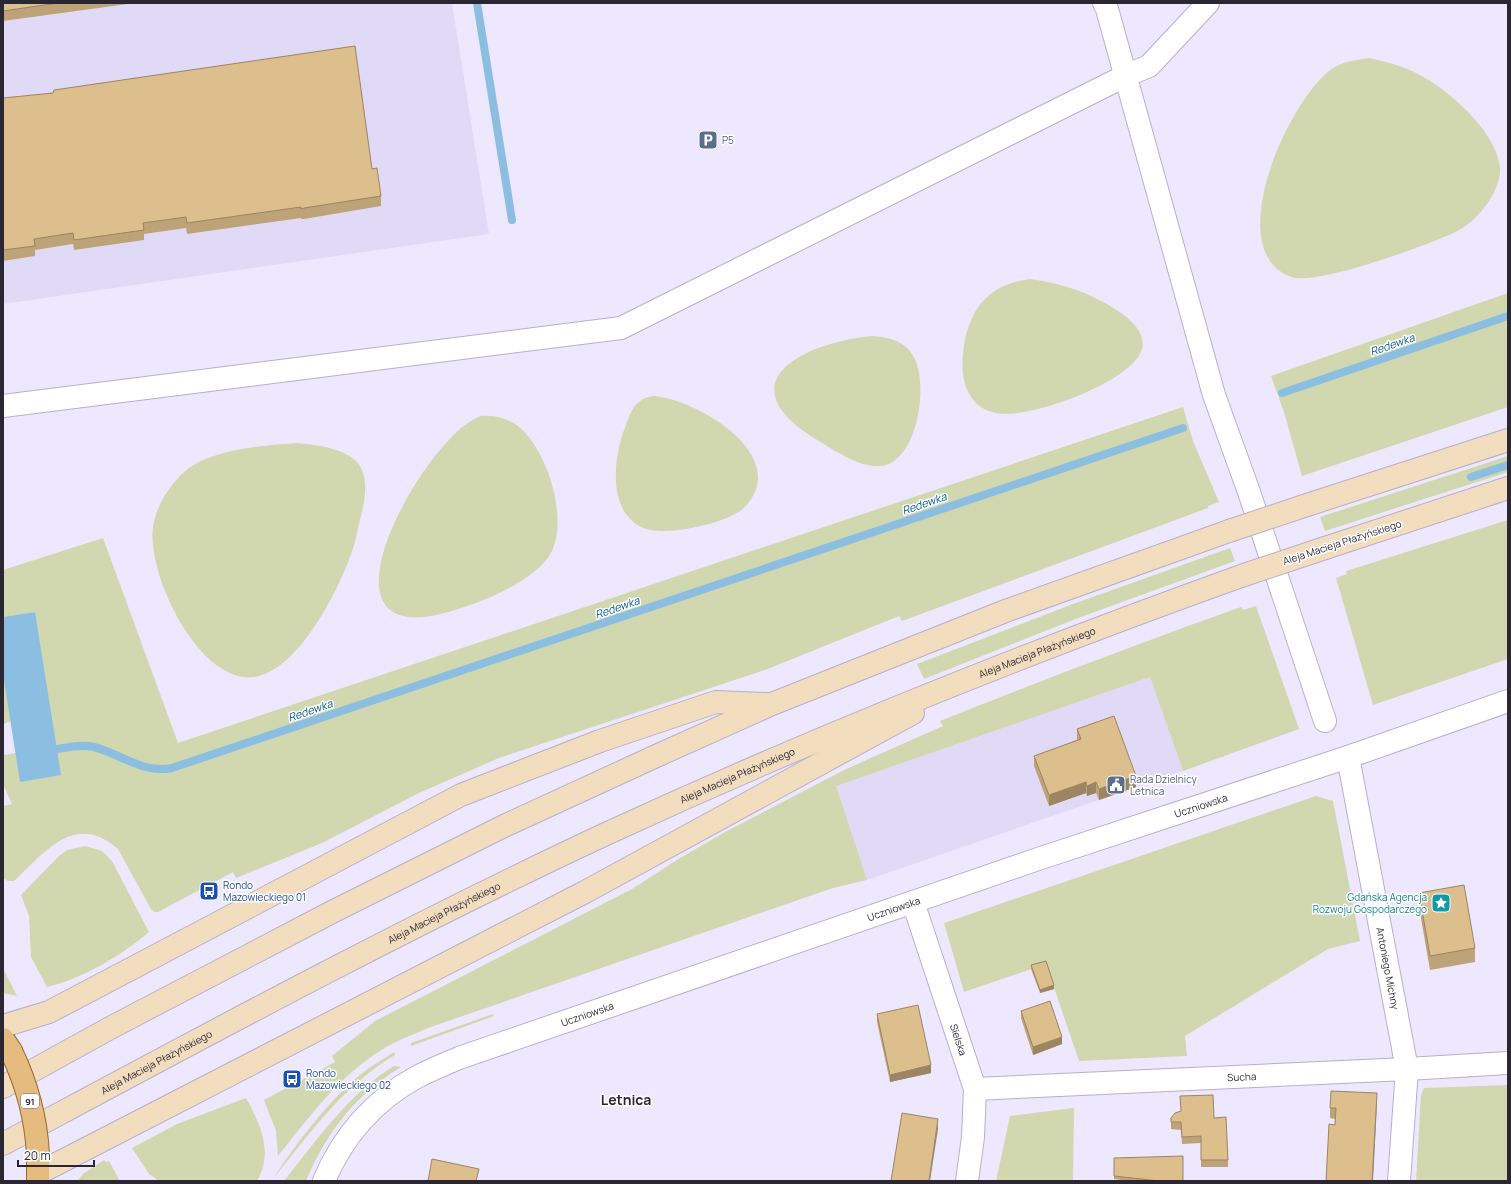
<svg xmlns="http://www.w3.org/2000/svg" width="1511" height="1184" font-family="Manrope,sans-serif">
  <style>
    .built { fill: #e1daf6 }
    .green { fill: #d1d7af }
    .water { fill: #8cbee2 }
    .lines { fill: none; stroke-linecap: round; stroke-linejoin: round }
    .stream { stroke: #8cbee2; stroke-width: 8 }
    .street-casing { stroke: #b6afca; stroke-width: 24 }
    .secondary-casing { stroke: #b6afca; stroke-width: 24 }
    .primary-casing { stroke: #986a2d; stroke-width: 24 }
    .street { stroke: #fff; stroke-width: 22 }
    .secondary { stroke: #f2ddbf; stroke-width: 22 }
    .primary { stroke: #e5bb7f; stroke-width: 22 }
    .secondary-bridge-casing { stroke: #b6afca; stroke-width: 24; stroke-linecap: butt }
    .primary-bridge-casing { stroke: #986a2d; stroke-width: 24; stroke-linecap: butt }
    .secondary-bridge { stroke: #f2ddbf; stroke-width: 22 }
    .primary-bridge { stroke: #e5bb7f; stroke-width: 22 }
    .wall { fill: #bea379 }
    .shaded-wall { fill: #9b8563 }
    .building { fill: #ddbe8d; stroke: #9b8563 }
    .labels { text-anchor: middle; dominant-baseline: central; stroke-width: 3; stroke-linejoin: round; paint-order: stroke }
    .shield { fill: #fff; stroke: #6a6870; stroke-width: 1 }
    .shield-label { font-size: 9px; font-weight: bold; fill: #2a2732 }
    .service-label { font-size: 10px; fill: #4e5e75; stroke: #fff; text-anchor: start }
    .street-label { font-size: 10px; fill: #2a2732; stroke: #fff }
    .transit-label { font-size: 10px; fill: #164399; stroke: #fff; text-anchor: start }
    .culture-label { font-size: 10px; fill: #0d838f; stroke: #fff; text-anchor: end }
    .water-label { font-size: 11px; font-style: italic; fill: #005a88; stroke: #fff }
    .district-label { font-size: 14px; font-weight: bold; fill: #2a2732; stroke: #fff }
  </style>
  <rect width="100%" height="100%" fill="#eee8ff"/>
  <!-- built -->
  <path class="built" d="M3,3H452L489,234L3,304Z
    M1150,677L1183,771L867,880L835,786Z"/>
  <!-- green -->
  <path class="green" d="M1369,58C1382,61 1395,64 1407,69C1441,82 1496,129 1500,167C1501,177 1496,189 1491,198C1481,214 1467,228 1449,235C1421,247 1316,286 1291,277C1219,251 1290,94 1335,67C1346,61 1357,60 1369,58Z
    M1030,279C1062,283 1091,293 1118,311C1130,319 1146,332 1142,349C1133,382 1028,420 996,413C981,410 971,401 966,387C961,372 962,360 964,345C971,306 990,284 1030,279Z
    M1508,293V407L1302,476L1284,412L1271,376Z
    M872,336C887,337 903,340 912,354C930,379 919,463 880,466C859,467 837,452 819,441C723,384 801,343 872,336Z
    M653,396C690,398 772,443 756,489C752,500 745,509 735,514C720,522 702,526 686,529C671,531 655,533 641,527C606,509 614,454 626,425C629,417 632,407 639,402C643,398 648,397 653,396Z
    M1183,407L1193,441L1219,502L1208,506V508L902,621L899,616L765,670L499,758L419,793L322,843L236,878L233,872L158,912H154L151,909L118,849C75,811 45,852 14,881H8L3,878V806L12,804L3,784V755L16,753L21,782L35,612L3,617V570L103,538L178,743Z
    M481,416C494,415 507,418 518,426C547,449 568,516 552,551C537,584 458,613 424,617C315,628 431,431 481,416Z
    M298,443C317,445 352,449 361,468C369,484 364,504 360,520C357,532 355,545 350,557C336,595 292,683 244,677C193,671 147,572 153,527C156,505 172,481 189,468C216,449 266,445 298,443Z
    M1508,456V472L1325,531L1320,517Z
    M1508,520V659L1373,705L1336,578L1347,574L1346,571Z
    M1230,548L1235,561L1078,618L924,679L917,664L1073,604Z
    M1256,606L1299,729L1183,771L1150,677L836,786L867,880L833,888L428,1028C413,1035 397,1040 383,1049C339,1076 310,1116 278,1156L276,1131L264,1100L335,1062L332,1056L375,1021L632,889L680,858L727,831L844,770L943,726L940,721C1040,681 1140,643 1241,607L1243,610Z
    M3,674L11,721L3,724Z
    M1316,796L1333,801L1360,941L1328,949L1185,1036L1187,1056L1079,1061L1046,964L964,992L944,923Z
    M85,846L102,851L112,861L149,932C122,955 82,979 47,987L31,957L29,916L21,895L59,856L67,850Z
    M3,967L4,970L17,996L3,993Z
    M493,1014L494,1016L411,1046V1043Z
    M394,1052L395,1055C344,1085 310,1133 273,1179C296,1143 332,1096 365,1071C374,1064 385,1058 394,1052Z
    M394,1066L401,1067C356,1094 326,1133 306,1181H284C317,1140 348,1094 394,1066Z
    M1508,1085V1181H1416L1421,1095L1424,1088Z
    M246,1098C260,1124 274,1152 257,1181H159L149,1174L132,1148L177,1124Z
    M1074,1108L1073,1181H996L1010,1116Z
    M104,1160L106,1162L109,1161L120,1181H77L83,1174Z"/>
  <!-- water -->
  <path class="water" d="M35,612L61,775L20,782L3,674V617Z"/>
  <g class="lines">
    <!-- stream -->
    <path class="stream" d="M477,3L512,220
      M1282,393L1508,316
      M1471,477L1508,465
      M57,749C69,747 82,744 94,747C121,754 143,774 172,768L1183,428"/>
    <!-- street casing -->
    <g class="street-casing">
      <g id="street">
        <path d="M1104,3L1107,9L1214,395L1249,492L1325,721"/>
        <path d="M3,406L621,328L1125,76L1149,66L1208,3"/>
        <path id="s1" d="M1348,757L1407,1069L1399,1181"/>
        <path id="s2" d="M913,902L975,1089L973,1137L967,1181"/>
        <path id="s3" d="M975,1089L1407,1069L1508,1063"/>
        <path id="s4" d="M324,1181C342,1137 374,1100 417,1077C430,1070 445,1064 459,1058L1041,858L1348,757L1508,701"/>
      </g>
    </g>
    <!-- secondary casing -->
    <g class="secondary-casing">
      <g id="secondary">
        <path d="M1310,504L1508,440"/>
        <path d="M1325,548L1508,488"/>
        <path d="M3,1026L49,1012L461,795L600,741L716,702L766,704"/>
        <path d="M3,1087L112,1027L332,912L504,826L654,757L772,704L1008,610L1229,531"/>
        <path id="s5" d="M3,1144C203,1037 402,929 608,833C816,737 1029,652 1244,575"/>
        <path d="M39,1173L585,892L913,713"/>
      </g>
    </g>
    <!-- primary casing -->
    <g class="primary-casing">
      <path id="primary" d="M3,1039L11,1051
        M38,1181V1154"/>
    </g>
    <!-- street -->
    <use href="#street" class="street"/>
    <!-- secondary -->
    <use href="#secondary" class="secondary"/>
    <!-- primary -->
    <use href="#primary" class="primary"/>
    <!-- secondary-bridge casing -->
    <g class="secondary-bridge-casing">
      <path id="secondary-bridge" d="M1229,531L1310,504
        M1244,575L1325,548"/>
    </g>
    <!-- primary-bridge casing -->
    <g class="primary-bridge-casing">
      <path id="primary-bridge" d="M11,1051C27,1084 36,1118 38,1154"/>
    </g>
    <!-- secondary-bridge -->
    <use href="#secondary-bridge" class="secondary-bridge"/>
    <!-- primary-bridge -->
    <use href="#primary-bridge" class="primary-bridge"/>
  </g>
  <!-- wall -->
  <path class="wall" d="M3,3H135L3,21Z
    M3,98L372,169L381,196V206L304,219H301V218L187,234L186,228L144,234V240L74,250L73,244L35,250V256L3,261Z
    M1077,729L1136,787L1099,800L1096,793L1087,796L1086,793L1049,806L1034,766V756L1077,740Z
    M1419,893L1475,948V962L1430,970L1419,907Z
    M1031,965L1054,989L1040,993L1031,969Z
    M1021,1011L1062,1044L1033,1055L1021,1018Z
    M877,1014L931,1073L890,1082L877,1022Z
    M1377,1104L1335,1125V1119L1330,1118V1108Z
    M1171,1118H1214L1228,1160V1167H1201V1143L1182,1144L1181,1130L1171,1129Z
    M1114,1158L1183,1181H1128L1114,1179Z"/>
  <!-- shaded-wall -->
  <path class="shaded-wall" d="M1136,776V787L1099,800V789Z
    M1086,782V793L1049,806V795Z
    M1096,782V793L1087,796V786Z
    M1054,985V989L1040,993V990Z
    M1062,1037V1044L1033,1055V1047Z
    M931,1065V1073L890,1082V1075Z
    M1377,1093V1104L1373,1181H1372Z
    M938,1119V1129L930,1181H929Z"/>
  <!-- building -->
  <path class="building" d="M3,3H58L3,11Z
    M355,46L372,169L377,168L381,196L304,208L301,209V207L187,223L186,217L143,223L144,230L74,240L73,233L34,239L35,246L3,250V98L53,93L54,90Z
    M1114,716L1136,776L1099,789L1096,782L1087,786L1086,782L1049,795L1034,756L1081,739L1077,729Z
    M1464,885L1475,948L1430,956L1419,893Z
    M1046,961L1054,985L1040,990L1031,965Z
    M1050,1001L1062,1037L1033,1047L1021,1011Z
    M918,1005L931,1065L890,1075L877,1014Z
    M1331,1091L1377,1093L1372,1181H1326L1329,1124L1335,1125L1336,1108H1330Z
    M1213,1095L1214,1118L1226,1117L1228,1160H1201V1136L1182,1137L1181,1122H1171V1118L1175,1113L1181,1111L1180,1096Z
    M902,1113L938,1119L929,1181H891Z
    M1183,1156V1181H1159L1114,1176V1158Z
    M432,1159L479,1169L476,1181H428Z"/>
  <!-- icons -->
  <defs>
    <g id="parking-square" transform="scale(1)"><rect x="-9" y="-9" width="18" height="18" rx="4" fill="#5c6f8a" stroke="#fff"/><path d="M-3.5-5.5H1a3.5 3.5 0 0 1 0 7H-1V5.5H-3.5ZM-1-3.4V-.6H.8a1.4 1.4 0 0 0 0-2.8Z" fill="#fff"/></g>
    <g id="civic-square" transform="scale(1)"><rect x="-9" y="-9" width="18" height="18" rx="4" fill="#5c6f8a" stroke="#fff"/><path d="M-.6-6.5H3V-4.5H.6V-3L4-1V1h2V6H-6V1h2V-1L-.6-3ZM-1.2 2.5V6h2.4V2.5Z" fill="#fff"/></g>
    <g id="bus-square" transform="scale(1)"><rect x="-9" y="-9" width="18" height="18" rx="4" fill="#1a4fb4" stroke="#fff"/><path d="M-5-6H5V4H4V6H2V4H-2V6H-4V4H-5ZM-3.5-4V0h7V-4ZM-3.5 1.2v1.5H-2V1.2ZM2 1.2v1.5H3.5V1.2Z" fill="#fff"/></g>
    <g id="sight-square" transform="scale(1)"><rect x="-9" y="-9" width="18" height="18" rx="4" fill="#0f9aa8" stroke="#fff"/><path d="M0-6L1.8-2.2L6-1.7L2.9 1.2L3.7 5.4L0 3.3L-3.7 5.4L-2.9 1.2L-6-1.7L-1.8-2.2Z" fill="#fff"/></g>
  </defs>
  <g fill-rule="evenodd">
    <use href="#parking-square" x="708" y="140"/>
    <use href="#civic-square" x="1116" y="785"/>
    <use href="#bus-square" x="209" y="891"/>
    <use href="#sight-square" x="1441" y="903"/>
    <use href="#bus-square" x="292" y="1079"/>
  </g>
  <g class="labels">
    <!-- shield labels -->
    <rect class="shield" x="21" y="1094" width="18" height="14" rx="3"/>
    <g class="shield-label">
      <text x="30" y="1101">91</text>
    </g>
    <!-- service labels -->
    <g class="service-label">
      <text x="722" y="140">P5</text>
      <text x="1130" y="779">Rada Dzielnicy<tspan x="1130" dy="12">Letnica</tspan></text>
    </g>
    <!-- street labels -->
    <g class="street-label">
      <text transform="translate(1342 542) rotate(-18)">Aleja Macieja Płażyńskiego</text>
      <text stroke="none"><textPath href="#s5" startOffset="1146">Aleja Macieja Płażyńskiego</textPath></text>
      <text stroke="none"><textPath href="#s5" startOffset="822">Aleja Macieja Płażyńskiego</textPath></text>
      <text stroke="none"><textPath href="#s4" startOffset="972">Uczniowska</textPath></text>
      <text stroke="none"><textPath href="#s4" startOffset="648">Uczniowska</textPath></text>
      <text stroke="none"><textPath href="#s5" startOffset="498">Aleja Macieja Płażyńskiego</textPath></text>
      <text stroke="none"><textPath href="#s1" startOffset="215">Antoniego Michny</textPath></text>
      <text stroke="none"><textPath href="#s4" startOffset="324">Uczniowska</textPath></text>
      <text stroke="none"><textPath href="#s2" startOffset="145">Sielska</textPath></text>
      <text stroke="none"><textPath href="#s5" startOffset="174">Aleja Macieja Płażyńskiego</textPath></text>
      <text stroke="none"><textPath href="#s3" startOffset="267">Sucha</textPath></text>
    </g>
    <!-- transit labels -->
    <g class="transit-label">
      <text x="223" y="885">Rondo<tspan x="223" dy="12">Mazowieckiego 01</tspan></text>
      <text x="306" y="1073">Rondo<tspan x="306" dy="12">Mazowieckiego 02</tspan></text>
    </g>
    <!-- culture labels -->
    <g class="culture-label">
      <text x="1427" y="897">Gdańska Agencja<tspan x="1427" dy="12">Rozwoju Gospodarczego</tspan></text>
    </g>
    <!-- water labels -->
    <g class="water-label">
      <text transform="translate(1392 344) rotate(-19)">Redewka</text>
      <text transform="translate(924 503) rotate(-19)">Redewka</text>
      <text transform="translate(617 607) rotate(-19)">Redewka</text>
      <text transform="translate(310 710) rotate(-19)">Redewka</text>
    </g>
    <!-- district labels -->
    <g class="district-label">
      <text x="626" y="1099">Letnica</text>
    </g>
  </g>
  <!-- border -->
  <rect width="1511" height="1184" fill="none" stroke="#2a2732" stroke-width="8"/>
  <!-- scale -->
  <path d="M18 1160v6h76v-6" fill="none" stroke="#2a2732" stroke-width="2"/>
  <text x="24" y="1160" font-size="12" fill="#2a2732" stroke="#ffffff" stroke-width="3" paint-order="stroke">20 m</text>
</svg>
